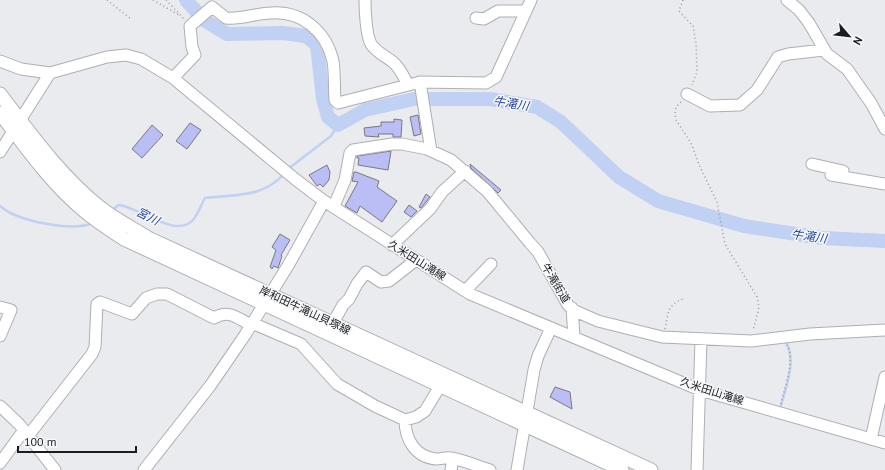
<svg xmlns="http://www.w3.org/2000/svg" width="885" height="470" font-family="'PT Sans','Noto Sans JP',sans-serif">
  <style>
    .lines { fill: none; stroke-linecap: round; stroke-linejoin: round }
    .stream { stroke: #c0d1f3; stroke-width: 2.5 }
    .river { stroke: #c0d1f3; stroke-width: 14 }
    .building { fill: #babef4; stroke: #79797c }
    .minor-casing { stroke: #aeafb2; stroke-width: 13 }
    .major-casing { stroke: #aeafb2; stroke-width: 15 }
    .path { stroke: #999a9c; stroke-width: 1.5; stroke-dasharray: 1 3; stroke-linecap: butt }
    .minor { stroke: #fff; stroke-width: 11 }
    .major { stroke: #fff; stroke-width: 13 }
    .labels { text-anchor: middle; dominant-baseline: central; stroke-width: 3; stroke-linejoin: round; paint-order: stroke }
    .street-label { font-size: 11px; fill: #1c1c1e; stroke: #f7f8fc }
    .water-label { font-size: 12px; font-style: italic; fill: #1e43a1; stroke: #f7f8fc }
  </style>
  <rect width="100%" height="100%" fill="#eaebee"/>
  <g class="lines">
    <!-- stream -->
    <path class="stream" d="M288,169L331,136L338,125
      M0,206C17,221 71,232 93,223
      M110,211L119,205C139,207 175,239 193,220C198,214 201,205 205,198C234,194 261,199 284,174
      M780,409C785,389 798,360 785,341"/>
    <!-- river -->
    <path class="river" d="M186,0L204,20L227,34L283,33L306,36L317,45L323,99L328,117L338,125L365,110L414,99H490L537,107L561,122L619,177L658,201L744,226L822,238L885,241"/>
  </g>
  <!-- building -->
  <path class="building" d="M418,115L421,134L414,136L410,117Z
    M394,119L402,120L401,137H393V134H378L379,137L365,136L364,128L381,126V122H394Z
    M190,123L201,130L187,149L176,141Z
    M152,125L163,135L142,158L132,149Z
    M391,151L388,170L358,165L359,158H357V156Z
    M470,164L501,190L498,193L471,168Z
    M327,165L330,172L329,180L323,187L320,184L317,186L309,175Z
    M354,172H356L379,181L377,187L397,201L382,222L360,206L357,213L345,206L358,182L352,181Z
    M426,194L430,197L421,208L419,207Z
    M409,205L417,211L411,217L404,212Z
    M280,234L290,240L281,255L282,256L278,268L274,266L272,269L270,267L276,250L272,247Z
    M555,387L570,392L572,409L550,397Z"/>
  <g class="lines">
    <!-- minor casing -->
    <g class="minor-casing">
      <path id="minor" d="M365,0C365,10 366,35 371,44C376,52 385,56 393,62C400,68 404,77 408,85
        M787,0L799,10L809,23L827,54L847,69L871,103L885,129
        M476,18L484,19L498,11H524
        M0,61L21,69L50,73
        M173,78L195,55L192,47L190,26L212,7L226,18C241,20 256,13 271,13C302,11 326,31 333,61C335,73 334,87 335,100L338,103L420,82L486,83L496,77L531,0
        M420,82L431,151
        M687,94L710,106L740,105L757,90L778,57L788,54L824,50
        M0,152L50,73L107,57L126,55L141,59L173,78L295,179L324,201L470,294L700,390L885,443
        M812,164L843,171
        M831,175L885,184
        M334,206L345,180L350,153L353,150L392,144H402L427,149L451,160L487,191L530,243L538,252L568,305L575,311L598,321L662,337L751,341L810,334L885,330
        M392,245L430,209L442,192L465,171
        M465,291L491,264
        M0,307L11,310L0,336
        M572,308L574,337
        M252,323L301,344L337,384L375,406L405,420L416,417L425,411L440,386
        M333,323L343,305L349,299L357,284L366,272L381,282L389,281L416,260
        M0,406L19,424L55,470
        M405,420C405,439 415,457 436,459C441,459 446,457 451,458C464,460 477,466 490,470
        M28,436L92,354L95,347L97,304L100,302L132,314L146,298L157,294H167L214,318C229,309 237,318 251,325
        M871,439L885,377
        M0,463L24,430
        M144,470L210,386L245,335L289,264L324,201
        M451,470L453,459
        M517,470L534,370L538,356L551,328
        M697,470L701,339"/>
    </g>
    <!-- major casing -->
    <g class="major-casing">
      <path id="major" d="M0,94C30,133 59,174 97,205C112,218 131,227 148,238L651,470
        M0,113C25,146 50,182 82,209C95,220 110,230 124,239L622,470"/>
    </g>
    <!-- path -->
    <path class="path" d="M107,0L131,19
      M153,0L179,15
      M166,0L184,19
      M683,0L679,11L693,26L696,43L697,72L692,85
      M681,102L676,107L675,113L676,120L691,143L700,167L717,202L725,244L757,297L759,307L753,331
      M665,329C668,315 667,304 683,299
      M781,404C784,390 796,357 787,345"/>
    <!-- minor -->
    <use href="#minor" class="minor"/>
    <!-- major -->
    <use href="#major" class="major"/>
  </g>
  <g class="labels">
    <!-- street labels -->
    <g class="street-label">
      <text transform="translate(417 260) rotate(32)">久米田山滝線</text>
      <text transform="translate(556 283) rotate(59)">牛滝街道</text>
      <text transform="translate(305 310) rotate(25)">岸和田牛滝山貝塚線</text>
      <text transform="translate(712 391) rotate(18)">久米田山滝線</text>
    </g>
    <!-- water labels -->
    <g class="water-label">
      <text transform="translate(511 103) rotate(9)">牛滝川</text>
      <text transform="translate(148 216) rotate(27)">宮川</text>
      <text transform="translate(809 236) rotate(8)">牛滝川</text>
    </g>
  </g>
  <!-- north arrow -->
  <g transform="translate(849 36) rotate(118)" stroke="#f7f8fc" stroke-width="3" paint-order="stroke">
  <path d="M0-3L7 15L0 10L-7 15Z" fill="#1c1c1e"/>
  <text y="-6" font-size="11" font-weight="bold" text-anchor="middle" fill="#1c1c1e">N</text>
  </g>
  <!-- scale -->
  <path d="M18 446v6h118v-6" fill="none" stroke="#1c1c1e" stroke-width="2"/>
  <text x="24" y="446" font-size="12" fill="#1c1c1e" stroke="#f7f8fc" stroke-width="3" paint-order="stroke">100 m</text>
</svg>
